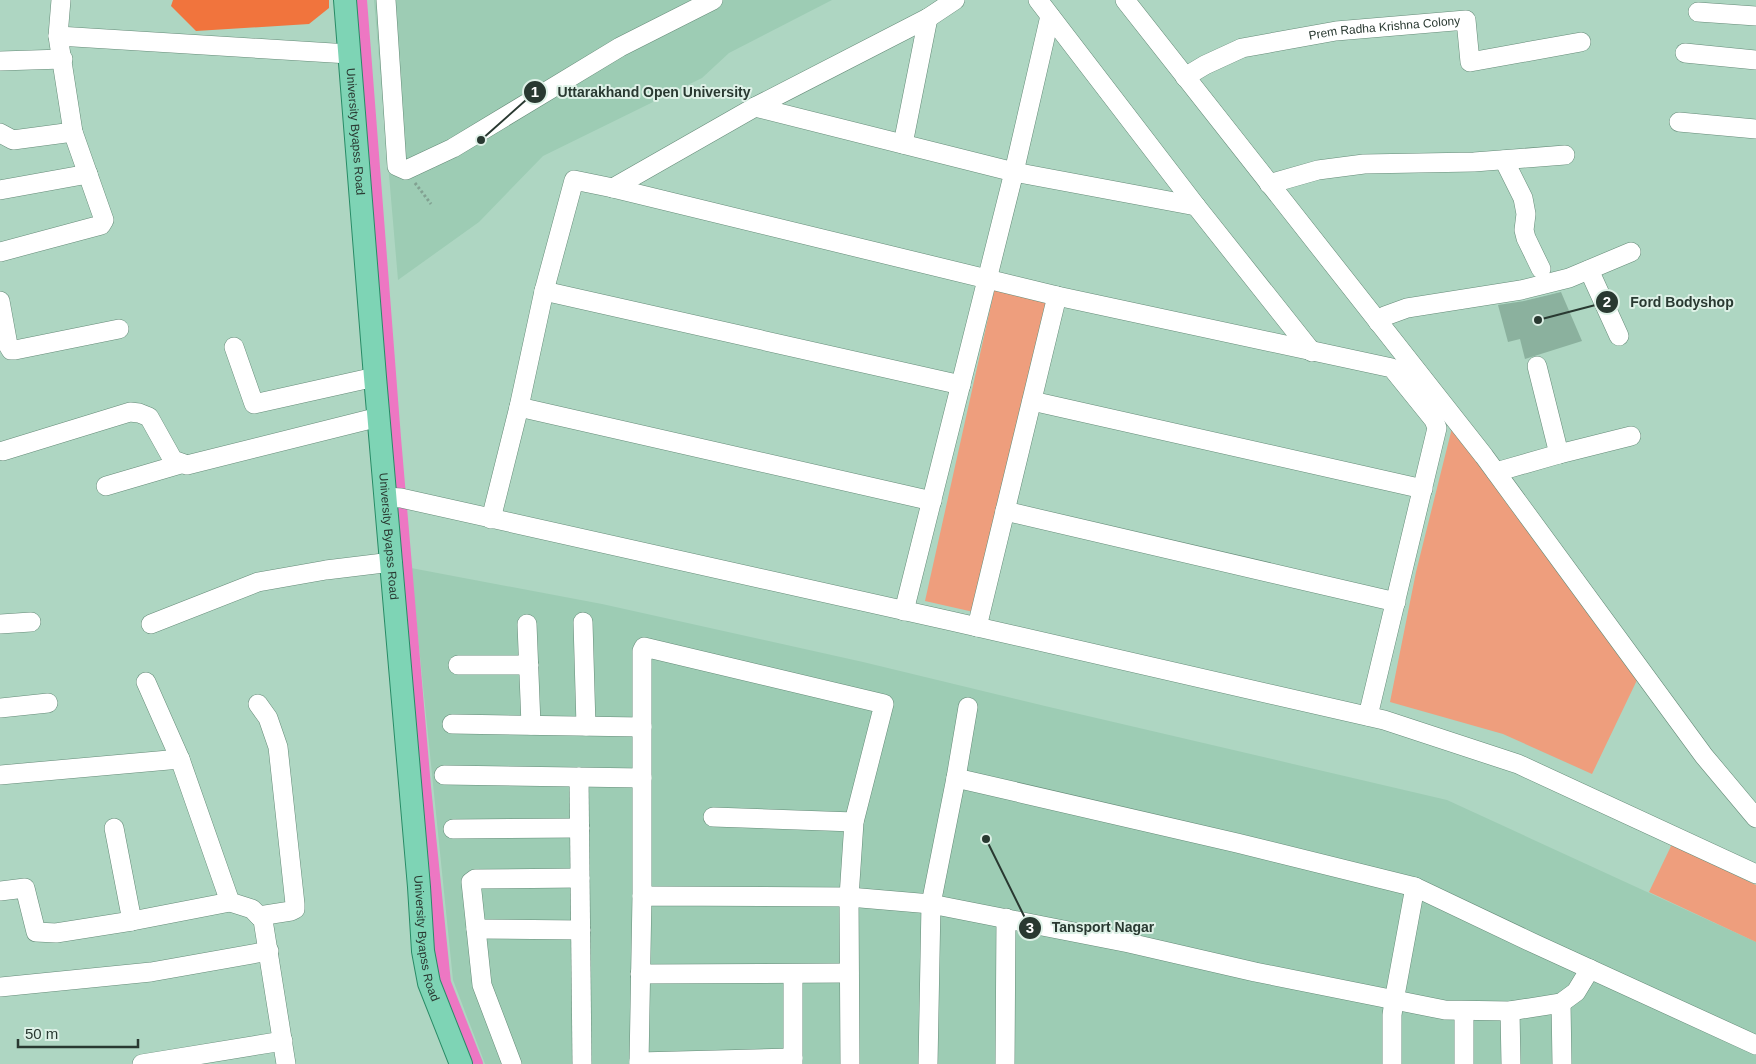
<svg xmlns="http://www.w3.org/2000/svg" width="1756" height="1064" font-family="Helvetica,sans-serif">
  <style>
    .built { fill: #9dccb4 }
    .green { fill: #ee9e7d }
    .forest { fill: #f1743d }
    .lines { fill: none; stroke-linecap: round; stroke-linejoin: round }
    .canal { stroke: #ed77c3; stroke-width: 16 }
    .building { fill: #8bb19e }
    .minor-casing { stroke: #658b78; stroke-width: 20 }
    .major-casing { stroke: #288b66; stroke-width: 24 }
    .path { stroke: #81a191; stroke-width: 3; stroke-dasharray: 2.5 2.5; stroke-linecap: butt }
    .minor { stroke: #fff; stroke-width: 19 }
    .major { stroke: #7ed4b5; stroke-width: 22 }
    .labels { text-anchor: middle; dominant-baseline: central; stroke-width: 4; stroke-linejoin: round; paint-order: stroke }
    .street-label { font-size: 12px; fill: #293931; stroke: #def1e7 }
    .leader { fill: none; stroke: #293931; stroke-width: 2 }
    .callout-dot { fill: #293931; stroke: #def1e7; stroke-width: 2 }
    .mark-label { font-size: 15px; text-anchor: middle; font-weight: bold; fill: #fff }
    .callout-label { font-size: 14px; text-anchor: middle; font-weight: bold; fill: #293931; stroke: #def1e7; stroke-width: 4; stroke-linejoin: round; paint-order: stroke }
  </style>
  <rect width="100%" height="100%" fill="#aed6c2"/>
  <!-- built -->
  <path class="built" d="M374,0H832L729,53L702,78L543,156L479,222L398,280Z
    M411,568L602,604L863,662L1045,706L1447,800L1756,942V1064H485L453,980Z"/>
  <!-- green -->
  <path class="green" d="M995,287L1048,299L978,613L925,601Z
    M1452,428L1638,678L1592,774L1503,734L1390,702L1416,572Z
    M1672,844L1756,885V942L1649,892Z"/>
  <!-- forest -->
  <path class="forest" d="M173,0H329V8L309,24L196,31L171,6Z"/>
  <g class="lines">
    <!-- canal -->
    <path class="canal" d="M359,0L393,438L423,787L443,983L475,1064"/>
  </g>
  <!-- building -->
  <path class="building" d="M1561,292L1582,341L1525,359L1520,339L1508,342L1498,305L1524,301Z"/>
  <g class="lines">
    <!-- minor casing -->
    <g class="minor-casing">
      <g id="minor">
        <path d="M386,0L397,166L406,170L453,148L620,47L713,0"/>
        <path d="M1038,0L1196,206L1312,352"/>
        <path d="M1125,0L1484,456L1704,756L1756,818"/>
        <path d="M1698,12L1756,16"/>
        <path d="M58,36L349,54"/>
        <path d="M1685,53L1756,60"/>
        <path d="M0,61L63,59"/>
        <path id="s1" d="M1185,77L1205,65L1242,48L1336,31L1466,20L1470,62L1581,42"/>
        <path d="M755,107L1014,172L1196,206"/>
        <path d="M1679,122L1756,129"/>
        <path d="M0,133L13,140L73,132"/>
        <path d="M903,144L928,18"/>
        <path d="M1504,160L1523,198L1526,214L1524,230L1526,238L1541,269"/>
        <path d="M1269,184L1318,170L1364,164L1474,162L1565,155"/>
        <path d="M613,188L755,107L928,18L955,0"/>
        <path d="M0,190L88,174"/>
        <path d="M0,252L101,225L104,220L73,132L58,36L61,0"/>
        <path d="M1589,270L1619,336"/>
        <path d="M544,291L961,385"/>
        <path d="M0,301L8,345L11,350H15L119,329"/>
        <path d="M1378,322L1385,316L1407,308L1521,290L1569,278L1631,252"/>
        <path d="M234,347L254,404L375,377"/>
        <path d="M1537,366L1559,454"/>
        <path d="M1032,401L1423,489"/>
        <path d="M519,407L932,501"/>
        <path d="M3,451L130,412L139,413L149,417L173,460L187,465L379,417"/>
        <path d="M1496,472L1559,454L1631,436"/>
        <path d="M106,486L181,464"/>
        <path d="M386,497L401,498L951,621L1384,720L1518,764L1756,874"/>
        <path d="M1005,511L1396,602"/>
        <path d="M491,519L519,407L544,291L574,180L613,188L1057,296L1392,368L1434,420L1437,428L1368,716"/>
        <path d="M904,611L1014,172L1050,16"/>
        <path d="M583,622L586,726"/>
        <path d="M0,624L31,622"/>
        <path d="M151,624L258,582L326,570L392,562"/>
        <path d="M527,624L531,725"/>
        <path d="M977,627L1057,296"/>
        <path d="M458,665H529"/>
        <path d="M146,682L180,759L230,902L252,909L263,920L286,1064"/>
        <path d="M258,704L268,718L278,747L295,904V909L291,911L259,916"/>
        <path d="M0,708L48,703"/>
        <path d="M452,724L642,727"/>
        <path d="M0,775L180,759"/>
        <path d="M444,775L642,778"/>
        <path d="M579,777L582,1064"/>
        <path d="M956,778L968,707"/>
        <path d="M713,817L854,822"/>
        <path d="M114,828L132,921"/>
        <path d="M453,829L580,828"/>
        <path d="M0,891L25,888L36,932L56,933L132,921L230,902"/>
        <path d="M642,896V651L644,647L884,704L854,822L849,897L850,1064"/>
        <path d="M476,929L581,930"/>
        <path d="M640,974L849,973"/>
        <path d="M793,974V1064"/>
        <path d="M0,987L151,972L269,951"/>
        <path d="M1561,1003L1562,1064"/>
        <path d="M1510,1011L1511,1064"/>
        <path d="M639,1062L793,1058"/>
        <path d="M142,1064L283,1041"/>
        <path d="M512,1064L482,985L471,882L475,879L580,878"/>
        <path d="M639,1064L642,896L849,897L931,904L1129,943L1255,972L1445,1010L1510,1011L1561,1003L1576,992L1590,969"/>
        <path d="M928,1064L931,904L956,778L1237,843L1415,887L1533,943L1756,1045"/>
        <path d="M1005,1064L1006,918"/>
        <path d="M1392,1064V1015L1394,1001L1415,887"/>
        <path d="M1464,1064V1011"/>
      </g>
    </g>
    <!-- major casing -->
    <g class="major-casing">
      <g id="major">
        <path id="s2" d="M345,0L375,377L419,887L423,951L429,983L461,1064"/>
      </g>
    </g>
    <!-- path -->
    <path class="path" d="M415,183L431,204"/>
    <!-- minor -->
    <use href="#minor" class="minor"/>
    <!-- major -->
    <use href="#major" class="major"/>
  </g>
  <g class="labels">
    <!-- street labels -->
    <g class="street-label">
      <text stroke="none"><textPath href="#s1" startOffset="208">Prem Radha Krishna Colony</textPath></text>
      <text stroke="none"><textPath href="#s2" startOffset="132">University Byapss Road</textPath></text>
      <text stroke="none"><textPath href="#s2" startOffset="538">University Byapss Road</textPath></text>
      <text stroke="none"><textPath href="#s2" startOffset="942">University Byapss Road</textPath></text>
    </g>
  </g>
  <!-- callouts -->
  <path class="leader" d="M481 140L535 92M1538 320L1607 302M986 839L1030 928"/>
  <g class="callout-dot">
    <circle cx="481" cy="140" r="5"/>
    <circle cx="1538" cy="320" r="5"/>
    <circle cx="986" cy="839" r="5"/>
    <circle cx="535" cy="92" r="12"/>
    <circle cx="1607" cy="302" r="12"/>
    <circle cx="1030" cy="928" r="12"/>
  </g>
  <g class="mark-label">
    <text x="535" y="97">1</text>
    <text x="1607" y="307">2</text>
    <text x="1030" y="933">3</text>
  </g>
  <g class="callout-label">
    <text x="654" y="97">Uttarakhand Open University</text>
    <text x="1682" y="307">Ford Bodyshop</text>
    <text x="1103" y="932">Tansport Nagar</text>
  </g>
  <!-- scale -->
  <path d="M18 1039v8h120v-8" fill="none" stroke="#293931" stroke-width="2.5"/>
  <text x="25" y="1039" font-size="15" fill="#293931" stroke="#def1e7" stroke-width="4" paint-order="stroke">50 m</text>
</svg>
